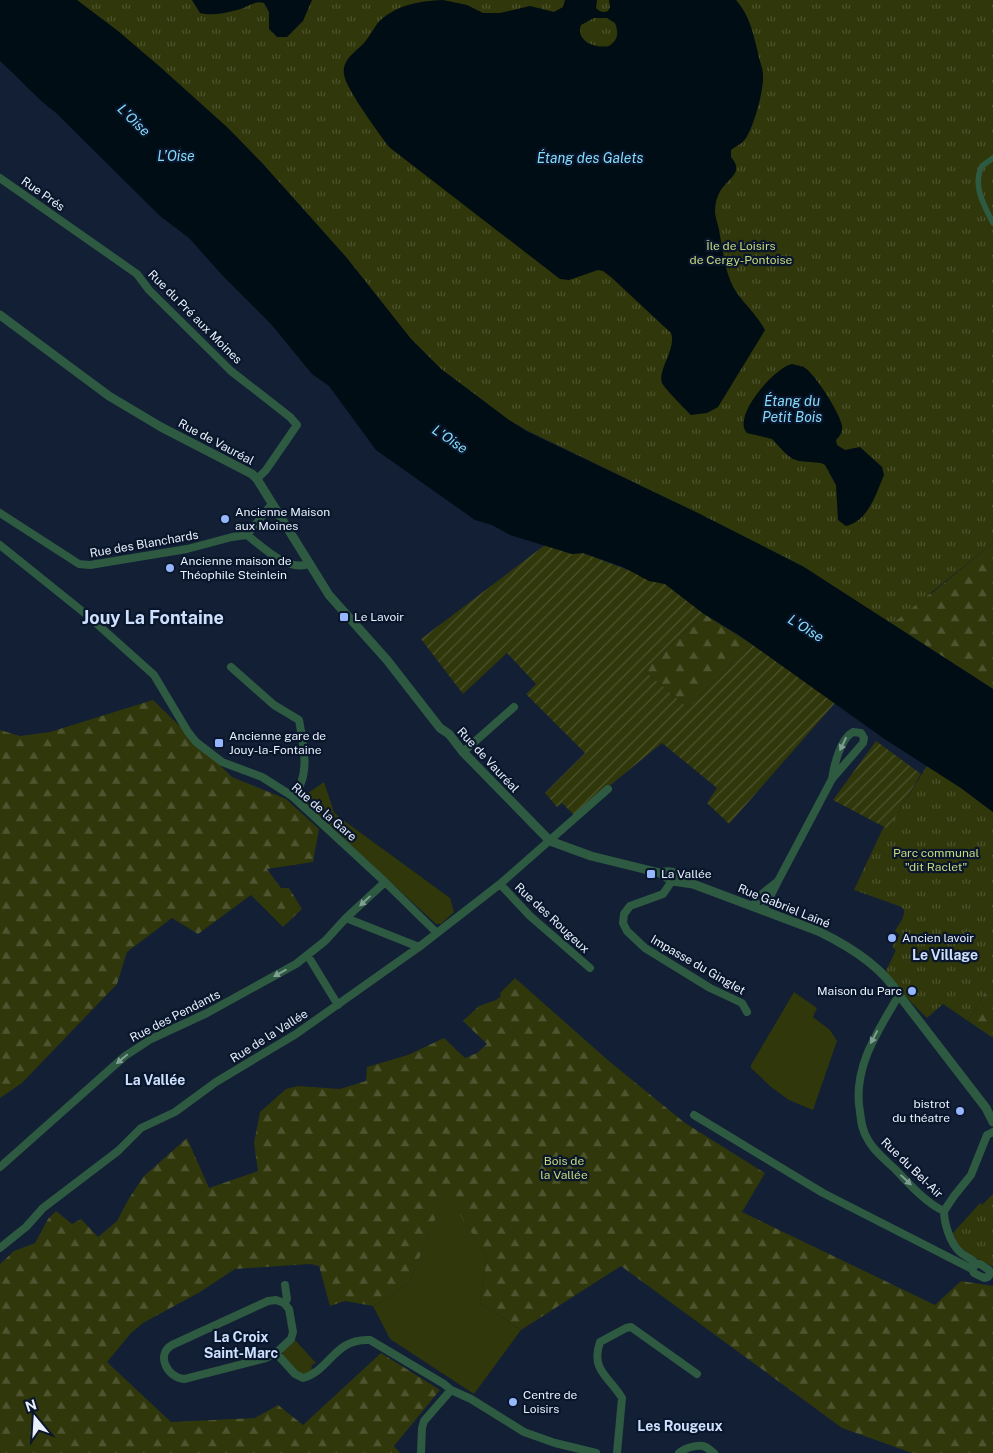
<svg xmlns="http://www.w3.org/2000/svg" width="993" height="1453" font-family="'Public Sans',sans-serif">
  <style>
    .grass { fill: #30370a }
    .forest { fill: url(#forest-firs) }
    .park { fill: url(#park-tufts) }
    .garden { fill: url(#garden-furrows) }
    .water { fill: #000d15; fill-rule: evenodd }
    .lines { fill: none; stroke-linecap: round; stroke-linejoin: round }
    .pedestrian { stroke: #2d5a40; stroke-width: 5.5 }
    .minor { stroke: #2d5a40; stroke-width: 8 }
    .tertiary { stroke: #2d5a40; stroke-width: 9 }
    .oneway { fill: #819e95 }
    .poi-dot { fill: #96b6fd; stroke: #09162b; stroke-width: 2 }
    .labels { text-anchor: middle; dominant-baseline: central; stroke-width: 4.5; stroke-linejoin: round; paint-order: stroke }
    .street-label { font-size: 12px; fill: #e8f0fc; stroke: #09162b }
    .park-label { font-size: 12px; fill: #c6d97e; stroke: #09162b }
    .poi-label { font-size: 12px; fill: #e8f0fc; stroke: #09162b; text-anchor: start }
    .water-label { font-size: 14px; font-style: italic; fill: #86dbfb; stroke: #09162b }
    .neighbourhood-label { font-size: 14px; font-weight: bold; fill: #cde0fe; stroke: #09162b }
    .district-label { font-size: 18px; font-weight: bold; fill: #cde0fe; stroke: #09162b }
  </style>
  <defs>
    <pattern id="forest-firs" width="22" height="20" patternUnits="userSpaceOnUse" patternTransform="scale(1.25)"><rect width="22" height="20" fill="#30370a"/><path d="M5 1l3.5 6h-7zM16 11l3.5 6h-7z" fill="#4e542f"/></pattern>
    <pattern id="park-tufts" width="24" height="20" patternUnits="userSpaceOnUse" patternTransform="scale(1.25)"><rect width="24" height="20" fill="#30370a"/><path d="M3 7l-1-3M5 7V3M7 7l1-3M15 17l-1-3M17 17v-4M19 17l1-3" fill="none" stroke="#4e542f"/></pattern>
    <pattern id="garden-furrows" width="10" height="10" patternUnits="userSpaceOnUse" patternTransform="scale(1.25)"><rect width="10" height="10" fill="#30370a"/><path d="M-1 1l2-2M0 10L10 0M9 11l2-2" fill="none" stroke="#4e542f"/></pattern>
  </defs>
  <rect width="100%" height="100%" fill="#121f35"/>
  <!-- grass -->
  <path class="grass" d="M324,782L334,812L339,817L450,898L454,912L441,924H436L302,801L308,793Z
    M794,992L817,1008L813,1017L830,1030L837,1041L813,1110L789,1100L771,1087L751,1068V1065Z
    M446,1192L487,1257L480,1303L521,1330L474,1394L390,1339L373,1306L409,1283Z
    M294,1339L316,1363L312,1365L311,1371L303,1375L299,1374L283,1357C281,1349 289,1344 294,1339Z"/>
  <!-- forest -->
  <path class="forest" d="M77,0L902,606L932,593L993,543V689L804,567L509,420L488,404L346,257L263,164L228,128L159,66Z
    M704,614L753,645L688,708L644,670Z
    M153,700L232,777L286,799L319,829L313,862L267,869L281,888H289L302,909L283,927L251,895L198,934L172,918L127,952L117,984L22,1083L0,1098V730L20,736L50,732Z
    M515,978L610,1062L685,1123L765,1173L742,1212L935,1305L961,1281L993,1286V1453H912L842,1428L621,1266L521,1330L480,1303L487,1257L446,1193L409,1283L373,1306L345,1301L330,1306L319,1266L310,1264L235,1269L200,1292L143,1323L131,1333L107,1362L171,1422L255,1418L278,1405L303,1425L381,1353L440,1390L394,1446L400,1453H0V1264L14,1251L35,1243L48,1219L56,1211L72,1224L81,1219L98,1237L117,1221L128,1200L144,1176L187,1138L209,1188L258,1171L254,1143L260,1112L286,1089L298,1086L340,1089L366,1081L367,1067L408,1055L444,1038L465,1058L477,1053L487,1044L463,1021L479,1006L496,1000L501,996L500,993Z
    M993,987V1038L968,1021L985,993Z"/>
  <!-- park -->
  <path class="park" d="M77,0H993V543L892,624L804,567L698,513L528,431L509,420L441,369L411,339L346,257L263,164L228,128L159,66Z
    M927,766L961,788L993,812V987L985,993L968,1021L943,1004L927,1018L899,990L886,971L896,950L892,947L900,935L895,931C899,924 905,917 904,909L899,906L854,890L884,826L888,828Z
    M993,1194V1267C977,1258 958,1252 953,1233L980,1203L982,1205Z"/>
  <!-- garden -->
  <path class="garden" d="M545,545L572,554L583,553L665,584L704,614L644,670L688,708L753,645L835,703L729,824L707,803L717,788L662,743L574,815L562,803L557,807L545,793L585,753L526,694L536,684L507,653L463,694L421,639Z
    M876,741L921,774L888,829L833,800Z"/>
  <!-- water -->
  <path class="water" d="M0,0H77L118,31L159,66L228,128L263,164L346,257L411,339L441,369L509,420L528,432L698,513L804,567L993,689V812L961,788L883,738L739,635L704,614L665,584L649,581L623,567L583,553L572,554L510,535L492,525L475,520L376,450L329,386L312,374L271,324L223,276L189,238L160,216L55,112C35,97 18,77 0,61Z
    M192,0H312L303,21L287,37H277L269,29V12L264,3C254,0 247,8 237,10C226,13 211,16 200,13Z
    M443,0L467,5L483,13H500L530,6L554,12L563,7L565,0H597L596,8C600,12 603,13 608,11L610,7L609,0H736C750,16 753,33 758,53C759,60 763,68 763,75C764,90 754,126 746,138C742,144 736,146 731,150V157C743,171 732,176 724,186C718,192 715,202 715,211C715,217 718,224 719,230C723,250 724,271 735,290C744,304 757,315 765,330L718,407L707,413L691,415C685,409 665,389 662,383C657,371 677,348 671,333L611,277L603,271L598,270L569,280L560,279L389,147L383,139C374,126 345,87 344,74C342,59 356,52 364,43C369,37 373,30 377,24C394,5 419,1 443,0ZM594,18H607L615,23C619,33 618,40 609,46C596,49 575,41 581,25Z
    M792,364C796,365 800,366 804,367C815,374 840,413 842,426C843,432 840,436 836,440L837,445L845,450L860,447L882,467L884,475C876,494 868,521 846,526L838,520L836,485L825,465L821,463L799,461L793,459L786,454L772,439L747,433C731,417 775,367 792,364Z"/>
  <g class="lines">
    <!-- pedestrian -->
    <path class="pedestrian" d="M993,158L982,166C972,185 984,206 993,223"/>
    <!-- minor -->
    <path class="minor" d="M0,178L137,274L149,290L231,371L290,417L297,425L266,470L257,479
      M0,513L79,564L90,565L187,549L232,537L247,535L272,504
      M247,535C263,547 287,572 309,564
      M0,545L87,615L154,675L188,732L196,742L222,762L262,777L292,796L385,882L437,933
      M231,667L274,705L299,720C303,743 312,778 292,796
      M463,752L514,707
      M672,881L663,894L630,906L624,914L623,923L627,931L645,948L710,988L742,1003L747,1012
      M778,881L832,779L863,743L864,738L861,733L853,732C840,739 834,766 832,779
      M500,884L530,916L590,968
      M753,906L762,894L778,881L763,911
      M346,918L419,947
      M308,956L338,1005
      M899,995C878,1031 852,1068 860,1112C861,1121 862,1130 867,1138C873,1150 885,1160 895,1169C908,1183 927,1204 944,1211
      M694,1115L823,1193L972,1269
      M0,1167L125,1056L151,1039L207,1013L296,964L325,941L346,918L385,882
      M944,1211L954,1196L971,1175L987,1135L993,1132
      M944,1211C944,1223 950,1243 960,1252C965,1257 972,1258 976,1264
      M0,1248L26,1227L43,1208L118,1151L141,1128L175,1112L216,1082L296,1034L419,947L500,884L608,789
      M976,1264H980L989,1270L990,1274L988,1277L984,1278L974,1273L972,1269Z
      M276,1300L284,1303L289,1309L293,1332L291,1339L276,1353L266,1358L184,1379C168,1378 155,1355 172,1345L268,1301Z
      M284,1303L287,1299L285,1285
      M276,1353L295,1374L303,1378C330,1371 334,1338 370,1340L444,1384L451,1390L471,1399L524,1432L555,1443L596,1453
      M421,1453L422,1428L424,1421L451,1390
      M617,1453L622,1398C610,1377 590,1371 600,1342L626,1328L631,1327L697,1374
      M679,1453C684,1448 696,1445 703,1446C707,1447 711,1451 714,1453"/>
    <!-- tertiary -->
    <path class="tertiary" d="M0,315L109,396L161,427L252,474L257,479L329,595L387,660L440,728L449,734L463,752L550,841L591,856L660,873L672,881L693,884L818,931C847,945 882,966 899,995L986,1108L993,1122
      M660,873C673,869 682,875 693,884"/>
  </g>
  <!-- one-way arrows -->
  <defs><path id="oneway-solid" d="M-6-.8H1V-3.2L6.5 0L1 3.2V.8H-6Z" transform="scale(1.25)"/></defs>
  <g class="oneway">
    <use href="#oneway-solid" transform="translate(843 744) rotate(116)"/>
    <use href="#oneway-solid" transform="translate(365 901) rotate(137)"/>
    <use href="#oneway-solid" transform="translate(280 973) rotate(151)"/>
    <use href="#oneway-solid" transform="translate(874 1037) rotate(118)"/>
    <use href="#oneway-solid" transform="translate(122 1059) rotate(140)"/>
    <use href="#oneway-solid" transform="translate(906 1180) rotate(43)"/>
  </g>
  <!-- markers -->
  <g class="poi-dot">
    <circle cx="225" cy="519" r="5"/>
    <circle cx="170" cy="568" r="5"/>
    <rect x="339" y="612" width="10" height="10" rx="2.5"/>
    <rect x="214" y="738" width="10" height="10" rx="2.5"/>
    <rect x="646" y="869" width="10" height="10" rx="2.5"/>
    <circle cx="892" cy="938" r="5"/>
    <circle cx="912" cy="991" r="5"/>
    <circle cx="960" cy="1111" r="5"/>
    <circle cx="513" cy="1402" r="5"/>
  </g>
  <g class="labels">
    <!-- street labels -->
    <g class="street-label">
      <text transform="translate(43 194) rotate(35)">Rue Prés</text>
      <text transform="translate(195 317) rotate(45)">Rue du Pré aux Moines</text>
      <text transform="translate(216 442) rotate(28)">Rue de Vauréal</text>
      <text transform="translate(144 544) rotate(-10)">Rue des Blanchards</text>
      <text transform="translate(488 760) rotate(47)">Rue de Vauréal</text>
      <text transform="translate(324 812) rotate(41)">Rue de la Gare</text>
      <text transform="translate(784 906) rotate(22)">Rue Gabriel Lainé</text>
      <text transform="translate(552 918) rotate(43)">Rue des Rougeux</text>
      <text transform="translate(698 965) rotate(30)">Impasse du Ginglet</text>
      <text transform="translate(175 1016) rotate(-27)">Rue des Pendants</text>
      <text transform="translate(269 1036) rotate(-32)">Rue de la Vallée</text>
      <text transform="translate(912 1168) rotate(44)">Rue du Bel-Air</text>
    </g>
    <!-- park labels -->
    <g class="park-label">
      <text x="741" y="246">Île de Loisirs<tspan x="741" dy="14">de Cergy-Pontoise</tspan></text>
      <text x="936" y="853">Parc communal<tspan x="936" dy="14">"dit Raclet"</tspan></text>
      <text x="564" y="1161">Bois de<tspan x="564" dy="14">la Vallée</tspan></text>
    </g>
    <!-- poi labels -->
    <g class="poi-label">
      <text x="235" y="512">Ancienne Maison<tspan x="235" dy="14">aux Moines</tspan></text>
      <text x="180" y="561">Ancienne maison de<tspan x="180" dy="14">Théophile Steinlein</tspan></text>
      <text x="354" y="617">Le Lavoir</text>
      <text x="229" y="736">Ancienne gare de<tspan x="229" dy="14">Jouy-la-Fontaine</tspan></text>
      <text x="661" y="874">La Vallée</text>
      <text x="902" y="938">Ancien lavoir</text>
      <text x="902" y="991" text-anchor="end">Maison du Parc</text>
      <text x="950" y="1104" text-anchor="end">bistrot<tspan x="950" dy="14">du théatre</tspan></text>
      <text x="523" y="1395">Centre de<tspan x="523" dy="14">Loisirs</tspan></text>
    </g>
    <!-- water labels -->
    <g class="water-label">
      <text transform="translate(134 120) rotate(44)">L'Oise</text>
      <text x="176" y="156">L’Oise</text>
      <text x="590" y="158">Étang des Galets</text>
      <text x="792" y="401">Étang du<tspan x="792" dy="16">Petit Bois</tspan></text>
      <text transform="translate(450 439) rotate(34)">L'Oise</text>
      <text transform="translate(806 628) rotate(32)">L'Oise</text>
    </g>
    <!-- neighbourhood labels -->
    <g class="neighbourhood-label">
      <text x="945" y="955">Le Village</text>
      <text x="155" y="1080">La Vallée</text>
      <text x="241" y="1337">La Croix<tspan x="241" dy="16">Saint-Marc</tspan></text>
      <text x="680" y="1426">Les Rougeux</text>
    </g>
    <!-- district labels -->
    <g class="district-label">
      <text x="153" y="617">Jouy La Fontaine</text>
    </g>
  </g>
  <!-- north arrow -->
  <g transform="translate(35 1418) rotate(342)" stroke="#09162b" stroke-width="4" paint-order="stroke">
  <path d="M0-4L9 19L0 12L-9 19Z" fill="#e8f0fc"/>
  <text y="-8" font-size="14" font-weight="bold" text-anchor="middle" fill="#e8f0fc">N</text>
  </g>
</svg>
